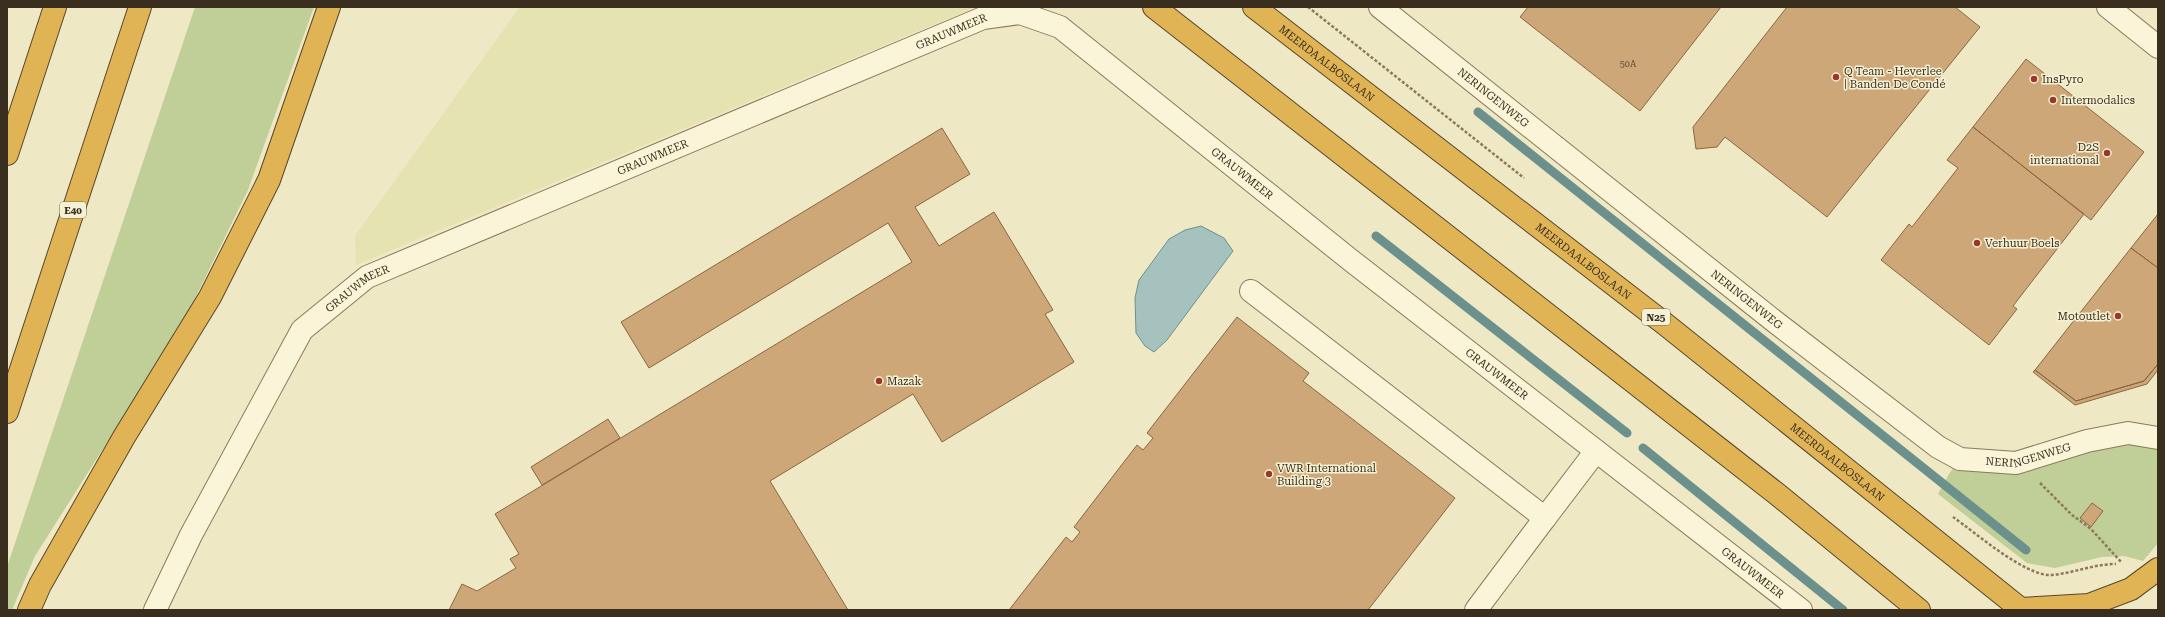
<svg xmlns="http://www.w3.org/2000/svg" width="2165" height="617" font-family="'Roboto Serif',serif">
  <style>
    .farmland { fill: #e5e3b1 }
    .green { fill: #c0ce98 }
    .water { fill: #a6c2be; stroke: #6c918d }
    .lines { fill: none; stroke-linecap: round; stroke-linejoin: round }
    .stream { stroke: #6c918d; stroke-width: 9 }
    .building { fill: #cea779; stroke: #8a673f }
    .minor-casing { stroke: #8a7a5a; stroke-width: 24 }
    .highway-casing { stroke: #58472e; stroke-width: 24 }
    .path { stroke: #8a7a5a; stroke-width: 2.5; stroke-dasharray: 3 2; stroke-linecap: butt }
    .minor { stroke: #faf4d8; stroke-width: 22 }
    .highway { stroke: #e0b454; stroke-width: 22 }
    .poi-dot { fill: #9b3629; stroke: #f6f1d4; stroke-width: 1.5 }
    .labels { text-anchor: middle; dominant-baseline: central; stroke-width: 3; stroke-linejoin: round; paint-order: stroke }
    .number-label { font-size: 9px; fill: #5f4d35 }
    .shield { fill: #f6f1d4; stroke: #726955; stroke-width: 1 }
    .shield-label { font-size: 10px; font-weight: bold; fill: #3a2f1e }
    .street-label { font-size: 11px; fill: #3a2f1e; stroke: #f6f1d4 }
    .poi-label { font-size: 11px; fill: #3a2f1e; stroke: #f6f1d4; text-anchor: start }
  </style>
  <rect width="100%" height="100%" fill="#efe8c4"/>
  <!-- farmland -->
  <path class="farmland" d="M520,7H976L356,265L355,236Z"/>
  <!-- green -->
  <path class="green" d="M195,7H314L248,190L184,321L35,556L12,610H7V567Z
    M2158,438V543L2143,561L2124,556L2102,557L2055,568L2027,563L1938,494L1949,474L1960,459Z"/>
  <!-- water -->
  <path class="water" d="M1201,226L1224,238L1233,251L1167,340L1154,352L1145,346L1136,333L1135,298L1139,280L1169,239L1185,230Z"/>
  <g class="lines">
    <!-- stream -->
    <path class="stream" d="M1478,112L2026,550
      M1376,236L1627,433
      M1643,448L1843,610"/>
  </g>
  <!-- building -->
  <path class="building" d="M1528,7H1721L1640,111L1520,17Z
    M1787,7H1955L1980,27L1827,217L1725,137L1717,147L1696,149L1693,127Z
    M2026,59L2144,152L2091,220L1973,127Z
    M1973,127L2084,214L2013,306L2017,309L1989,345L1881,260L1909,224L1912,227L1958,168L1947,160Z
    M942,128L970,174L915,207L939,246L994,212L1053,310L1045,314L1074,362L942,442L913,394L770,481L848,610H449L462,584L477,591L516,568L510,559L519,554L495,514L912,262L888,223L649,368L621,322Z
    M2158,214V268L2131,248Z
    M2131,248L2158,268V364L2144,381L2076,401L2035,370Z
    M1237,317L1309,373L1303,381L1455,498L1368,610H1009L1066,537L1072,542L1080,532L1074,527L1137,445L1143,450L1153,438L1147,433Z
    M2158,364V370L2147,384L2075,405L2033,372L2035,370L2076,401L2144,381Z
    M608,419L620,438L542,485L531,467Z
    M2092,503L2103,511L2091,527L2080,518Z"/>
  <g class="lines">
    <!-- minor casing -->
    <g class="minor-casing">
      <g id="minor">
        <path id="s1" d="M1380,7L1774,321L1938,447L1960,459L2016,463L2087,441L2128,433L2158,438"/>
        <path d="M2108,7L2158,47"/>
        <path d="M1251,291L1545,518L1476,610"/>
        <path d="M1545,518L1596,451"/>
        <path id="s2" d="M155,610L191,535L302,330L367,277L983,18L1020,13L1060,27L1353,262L1801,610"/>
      </g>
    </g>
    <!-- highway casing -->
    <g class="highway-casing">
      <g id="highway">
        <path d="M1154,7L1777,494L1919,610"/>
        <path id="s3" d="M1254,7L1665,324L2022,610"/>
        <path d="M7,154L55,7"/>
        <path d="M7,412L140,7"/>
        <path d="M2021,609L2089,605L2131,589L2158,569"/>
        <path d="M29,610L40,585L124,437L210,297L269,180L329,7"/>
      </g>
    </g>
    <!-- path -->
    <path class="path" d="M1308,7L1524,178
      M2040,483L2072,515L2091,529L2122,563
      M1953,517C1976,533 2026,577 2052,575C2074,573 2094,564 2116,564"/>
    <!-- minor -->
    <use href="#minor" class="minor"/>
    <!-- highway -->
    <use href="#highway" class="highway"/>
  </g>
  <!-- markers -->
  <g class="poi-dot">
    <circle cx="1836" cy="77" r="4"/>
    <circle cx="2034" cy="79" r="4"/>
    <circle cx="2053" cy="100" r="4"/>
    <circle cx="2107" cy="153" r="4"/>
    <circle cx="1977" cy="243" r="4"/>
    <circle cx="2118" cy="316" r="4"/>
    <circle cx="879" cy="381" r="4"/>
    <circle cx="1269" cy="474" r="4"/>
  </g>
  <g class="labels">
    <!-- number labels -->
    <g class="number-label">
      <text x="1628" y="64">50A</text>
    </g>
    <!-- shield labels -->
    <g class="shield">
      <rect x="60" y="202" width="26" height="16" rx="3"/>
      <rect x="1642" y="309" width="28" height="16" rx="3"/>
    </g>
    <g class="shield-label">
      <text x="73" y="210">E40</text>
      <text x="1656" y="317">N25</text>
    </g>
    <!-- street labels -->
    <g class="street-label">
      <text stroke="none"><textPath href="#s2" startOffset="1034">GRAUWMEER</textPath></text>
      <text stroke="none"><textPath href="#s3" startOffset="92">MEERDAALBOSLAAN</textPath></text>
      <text stroke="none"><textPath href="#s1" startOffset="145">NERINGENWEG</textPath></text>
      <text stroke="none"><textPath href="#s2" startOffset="710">GRAUWMEER</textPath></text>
      <text stroke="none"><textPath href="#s2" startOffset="1382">GRAUWMEER</textPath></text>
      <text stroke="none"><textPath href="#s3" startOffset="416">MEERDAALBOSLAAN</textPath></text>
      <text stroke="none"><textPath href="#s2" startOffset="386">GRAUWMEER</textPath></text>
      <text stroke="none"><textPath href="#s1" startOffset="469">NERINGENWEG</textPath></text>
      <text stroke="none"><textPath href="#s2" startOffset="1706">GRAUWMEER</textPath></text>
      <text stroke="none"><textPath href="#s1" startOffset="805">NERINGENWEG</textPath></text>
      <text stroke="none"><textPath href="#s3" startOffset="740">MEERDAALBOSLAAN</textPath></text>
      <text stroke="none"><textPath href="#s2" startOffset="2030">GRAUWMEER</textPath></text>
    </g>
    <!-- poi labels -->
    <g class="poi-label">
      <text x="1844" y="71">Q Team - Heverlee<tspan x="1844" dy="13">| Banden De Condé</tspan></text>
      <text x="2042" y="79">InsPyro</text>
      <text x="2061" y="100">Intermodalics</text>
      <text x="2099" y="147" text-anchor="end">D2S<tspan x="2099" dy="13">international</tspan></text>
      <text x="1985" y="243">Verhuur Boels</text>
      <text x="2110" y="316" text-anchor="end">Motoutlet</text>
      <text x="887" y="381">Mazak</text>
      <text x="1277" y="468">VWR International<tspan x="1277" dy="13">Building 3</tspan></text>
    </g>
  </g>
  <!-- border -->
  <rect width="2165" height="617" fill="none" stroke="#3a2f1e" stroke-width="16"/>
</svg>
